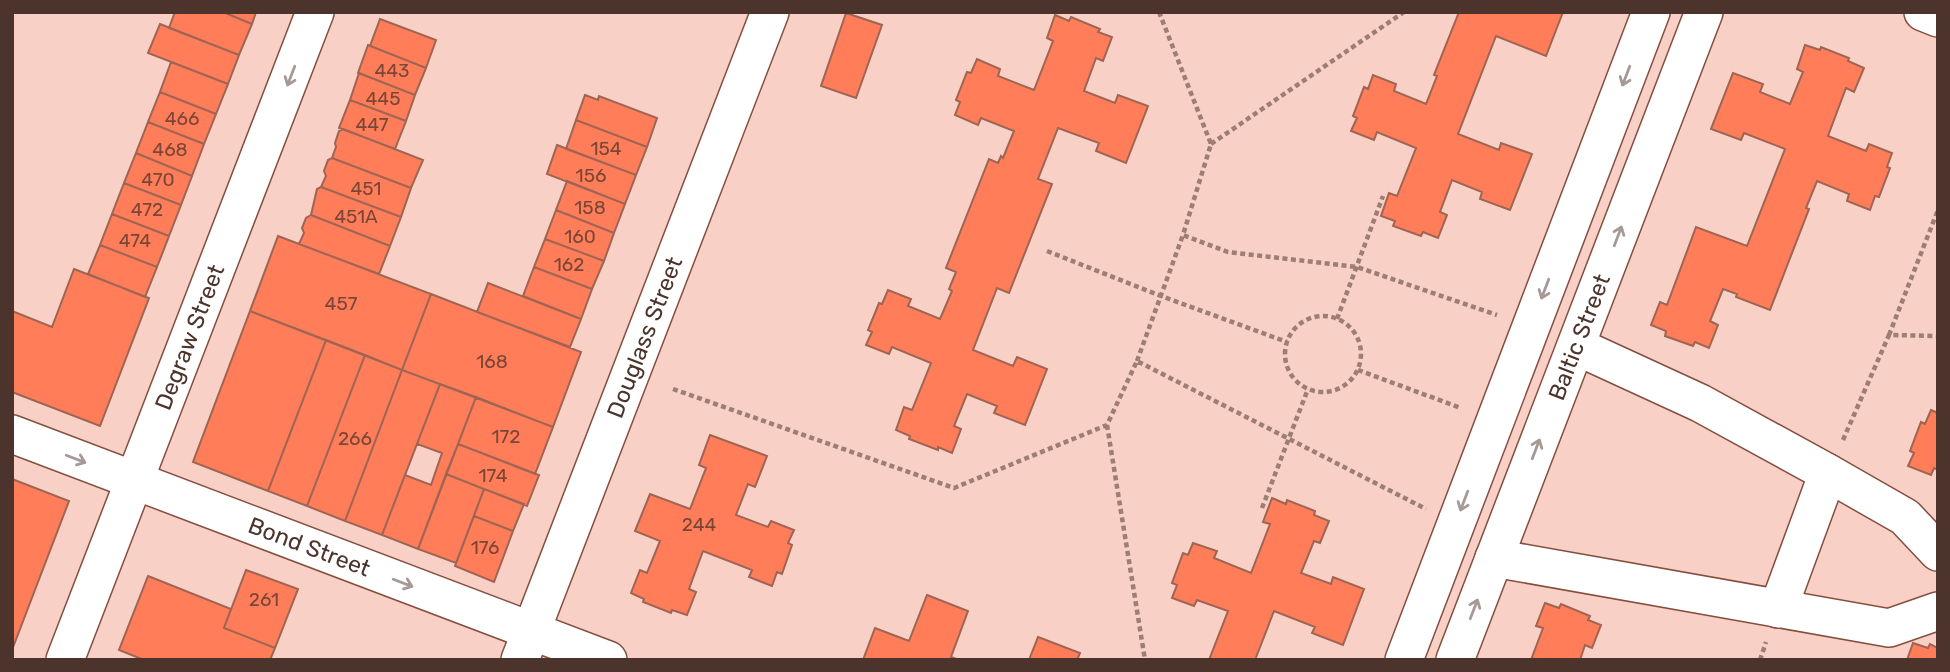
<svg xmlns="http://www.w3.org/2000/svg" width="1950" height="672" font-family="Rubik,sans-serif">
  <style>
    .building { fill: #ff7d59; stroke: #9e6454; stroke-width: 2 }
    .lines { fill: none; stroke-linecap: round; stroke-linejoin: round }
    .minor-casing { stroke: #854e3f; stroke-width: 40 }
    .path { stroke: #9d7d74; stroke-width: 4.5; stroke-dasharray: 5 3.5; stroke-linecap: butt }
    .minor { stroke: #fff; stroke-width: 37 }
    .oneway { stroke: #a69996 }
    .labels { text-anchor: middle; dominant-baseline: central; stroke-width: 5; stroke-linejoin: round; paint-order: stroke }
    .number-label { font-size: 19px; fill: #794637 }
    .street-label { font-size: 23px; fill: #4c332c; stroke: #fce1d9 }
  </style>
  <rect width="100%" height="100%" fill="#f8d0c5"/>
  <!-- building -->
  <path class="building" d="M175,12H223L252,24L239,55L169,28Z
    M223,12H256L252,24Z
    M1459,12H1563L1546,56L1496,36L1458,134L1499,150L1501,143L1532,154L1510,210L1480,199L1482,192L1452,180L1440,212L1447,215L1438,238L1423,232L1421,236L1393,226L1395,221L1381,216L1389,193L1397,196L1416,148L1377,132L1374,140L1351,131L1357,118L1353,116L1364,87L1368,89L1373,75L1396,84L1394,91L1426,104L1437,76L1434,75Z
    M846,13L882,25L856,98L821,86Z
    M1055,15L1069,21L1071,17L1100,29L1098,32L1112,37L1103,61L1096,58L1084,91L1115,103L1118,95L1148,106L1126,163L1096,151L1099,143L1058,128L1038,179L1052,184L1009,293L997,288L973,350L1013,366L1017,357L1047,369L1025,425L994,413L997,406L967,394L954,426L961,429L952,453L938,447V450L909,439L910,436L896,430L904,407L912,410L931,363L892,347L889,354L866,345L872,332L868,330L879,303L882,304L888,290L911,299L908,306L940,319L952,291L949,289L956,272L946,268L989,159L998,163L1001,156L1003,158L1014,131L981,118L978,125L955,115L960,102L956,100L967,72L971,73L977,59L1000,69L998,76L1034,90L1053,41L1047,38Z
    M380,19L436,40L426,68L370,46Z
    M160,24L239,55L228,84L148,53Z
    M368,45L426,68L415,95L358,73Z
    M1805,45L1820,50L1821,47L1849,58L1848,61L1864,68L1854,92L1846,88L1828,136L1866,151L1869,144L1892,153L1887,167L1890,168L1879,197L1875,196L1870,210L1847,201L1849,194L1817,181L1806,208L1809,209L1770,310L1736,297L1737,294L1723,289L1710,321L1718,325L1709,348L1695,342L1693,346L1665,336L1666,331L1651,325L1660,302L1667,305L1696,227L1747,246L1785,149L1744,133L1741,140L1711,129L1733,73L1763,84L1760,92L1790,104L1803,72L1797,69Z
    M171,62L228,84L216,114L160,92Z
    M359,73L415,95L406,121L350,100Z
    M160,92L216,114L204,144L148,122Z
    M585,95L598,100L599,96L657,118L647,147L576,120Z
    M350,100L406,121L395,149L339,128Z
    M576,120L647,147L636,175L566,149Z
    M148,122L204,144L192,176L136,153Z
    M343,129L423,160L411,188L332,158L336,147L335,143L339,131Z
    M557,145L636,175L625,204L547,174Z
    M136,153L192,176L181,205L124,183Z
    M332,158L411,188L401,217L321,187L326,176L324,171L328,160Z
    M567,181L625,204L614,233L556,210Z
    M124,183L181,205L169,236L112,214Z
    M321,187L401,217L390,246L311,215L317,189Z
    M556,210L614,233L604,261L545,239Z
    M112,214L169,236L157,267L100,245Z
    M311,215L390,246L379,274L299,244L304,233L302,228L306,218Z
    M278,236L431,294L402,370L250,311Z
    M545,239L604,261L592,289L534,267Z
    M100,245L157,267L145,297L88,274Z
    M534,267L592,289L581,319L523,296Z
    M74,269L149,298L100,426L12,392V311L52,327Z
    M488,283L581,319L570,347L477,312Z
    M431,294L581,352L553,427L402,370Z
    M250,311L326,340L268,491L193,462Z
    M326,340L365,355L307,506L268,491Z
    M365,355L402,370L345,521L307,506Z
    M402,370L440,384L382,535L345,521Z
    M440,384L476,397L418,549L382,535L405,475L431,485L442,453L417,444Z
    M476,397L553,427L535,474L458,444Z
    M1931,410L1938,413V470L1934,468L1931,475L1908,466L1914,453L1910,451L1921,422L1925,424Z
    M710,435L767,456L755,487L748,484L736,515L768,527L771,521L794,530L788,543L792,545L782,574L777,572L772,586L749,577L752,570L703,551L689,589L696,592L687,615L672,610L671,613L643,602L644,599L631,593L640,570L647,573L660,541L635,531L650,494L690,509L706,468L699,465Z
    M458,444L539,475L527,506L446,474Z
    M446,474L484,489L456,563L418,549Z
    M12,479L69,501L12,650Z
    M484,489L524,504L513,531L474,516Z
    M1272,498L1286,504L1287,500L1315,511L1314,515L1329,521L1320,543L1314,541L1301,573L1331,584L1333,577L1364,589L1343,645L1312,633L1315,627L1274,611L1255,660H1209L1228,611L1197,600L1194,606L1172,598L1177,585L1172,583L1183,553L1188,555L1193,543L1217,551L1214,558L1251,573L1270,524L1263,522Z
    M474,516L513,531L494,582L455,566Z
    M246,570L298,589L275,648L224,628Z
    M148,576L231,609L224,628L275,648L270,660H144L119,650Z
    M927,595L968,611L951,657L959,660H863L875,628L909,641Z
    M1545,603L1559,608L1561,604L1590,616L1588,620L1601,625L1592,648L1585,645L1580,660H1531L1543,628L1536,626Z
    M1038,637L1080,653L1077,660H1029Z
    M1913,643L1928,648L1930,644L1938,648V660H1907Z"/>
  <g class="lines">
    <!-- minor casing -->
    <g class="minor-casing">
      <g id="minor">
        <path d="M1923,12L1938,18"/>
        <path d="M1576,346L1700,403L1828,473L1905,517L1938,552"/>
        <path id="s1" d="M12,434L608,660"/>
        <path d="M1494,558L1889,628L1938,611"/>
        <path d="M1778,609L1828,473"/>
        <path id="s2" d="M65,660L315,12"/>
        <path id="s3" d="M520,660L770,12"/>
        <path d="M1404,660L1651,12"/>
        <path id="s4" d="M1455,660L1704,12"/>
      </g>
    </g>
    <!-- path -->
    <path class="path" d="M1159,12L1211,144L1183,235L1228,252L1357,267L1497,315
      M1211,144L1404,12
      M1047,251L1161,296L1287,342
      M1285 354a38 38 0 1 1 76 0a38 38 0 1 1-76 0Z
      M1337,319L1383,196
      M1889,335L1938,210
      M1137,361L1183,235
      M1358,370L1461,408
      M673,389L954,488L1107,425L1137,361L1426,509
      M1107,425L1145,660
      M1843,440L1889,335L1938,336
      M1262,508L1308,389
      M1760,660L1766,642"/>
    <!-- minor -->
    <use href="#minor" class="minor"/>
  </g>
  <!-- one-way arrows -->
  <defs><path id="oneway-shaft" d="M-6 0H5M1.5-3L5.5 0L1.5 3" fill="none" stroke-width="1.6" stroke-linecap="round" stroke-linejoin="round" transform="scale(1.75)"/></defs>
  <g class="oneway">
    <use href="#oneway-shaft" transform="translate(291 76) rotate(111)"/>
    <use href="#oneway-shaft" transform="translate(1626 76) rotate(111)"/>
    <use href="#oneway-shaft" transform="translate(1618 236) rotate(-69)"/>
    <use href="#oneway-shaft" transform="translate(1545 289) rotate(111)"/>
    <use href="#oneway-shaft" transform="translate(1536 449) rotate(-69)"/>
    <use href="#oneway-shaft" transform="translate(76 459) rotate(21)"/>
    <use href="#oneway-shaft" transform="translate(1464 501) rotate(111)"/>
    <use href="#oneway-shaft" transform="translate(403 583) rotate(21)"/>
    <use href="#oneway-shaft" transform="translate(1474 609) rotate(-69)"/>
  </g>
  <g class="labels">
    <!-- number labels -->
    <g class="number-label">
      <text x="392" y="70">443</text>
      <text x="383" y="98">445</text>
      <text x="182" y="118">466</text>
      <text x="372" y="124">447</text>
      <text x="606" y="148">154</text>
      <text x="170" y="149">468</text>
      <text x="591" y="175">156</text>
      <text x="158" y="179">470</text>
      <text x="366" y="188">451</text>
      <text x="590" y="207">158</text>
      <text x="147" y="209">472</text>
      <text x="356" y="216">451A</text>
      <text x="580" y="236">160</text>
      <text x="135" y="240">474</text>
      <text x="569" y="264">162</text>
      <text x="341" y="303">457</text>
      <text x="492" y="361">168</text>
      <text x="506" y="436">172</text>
      <text x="355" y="438">266</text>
      <text x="493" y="475">174</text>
      <text x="699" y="524">244</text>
      <text x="485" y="547">176</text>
      <text x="264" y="599">261</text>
    </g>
    <!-- street labels -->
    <g class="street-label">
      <text stroke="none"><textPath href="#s2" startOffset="346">Degraw Street</textPath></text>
      <text stroke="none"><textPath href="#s3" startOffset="346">Douglass Street</textPath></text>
      <text stroke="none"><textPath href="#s4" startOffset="346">Baltic Street</textPath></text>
      <text stroke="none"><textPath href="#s1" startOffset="318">Bond Street</textPath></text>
    </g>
  </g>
  <!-- border -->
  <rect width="1950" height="672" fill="none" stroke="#4c332c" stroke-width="28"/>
</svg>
